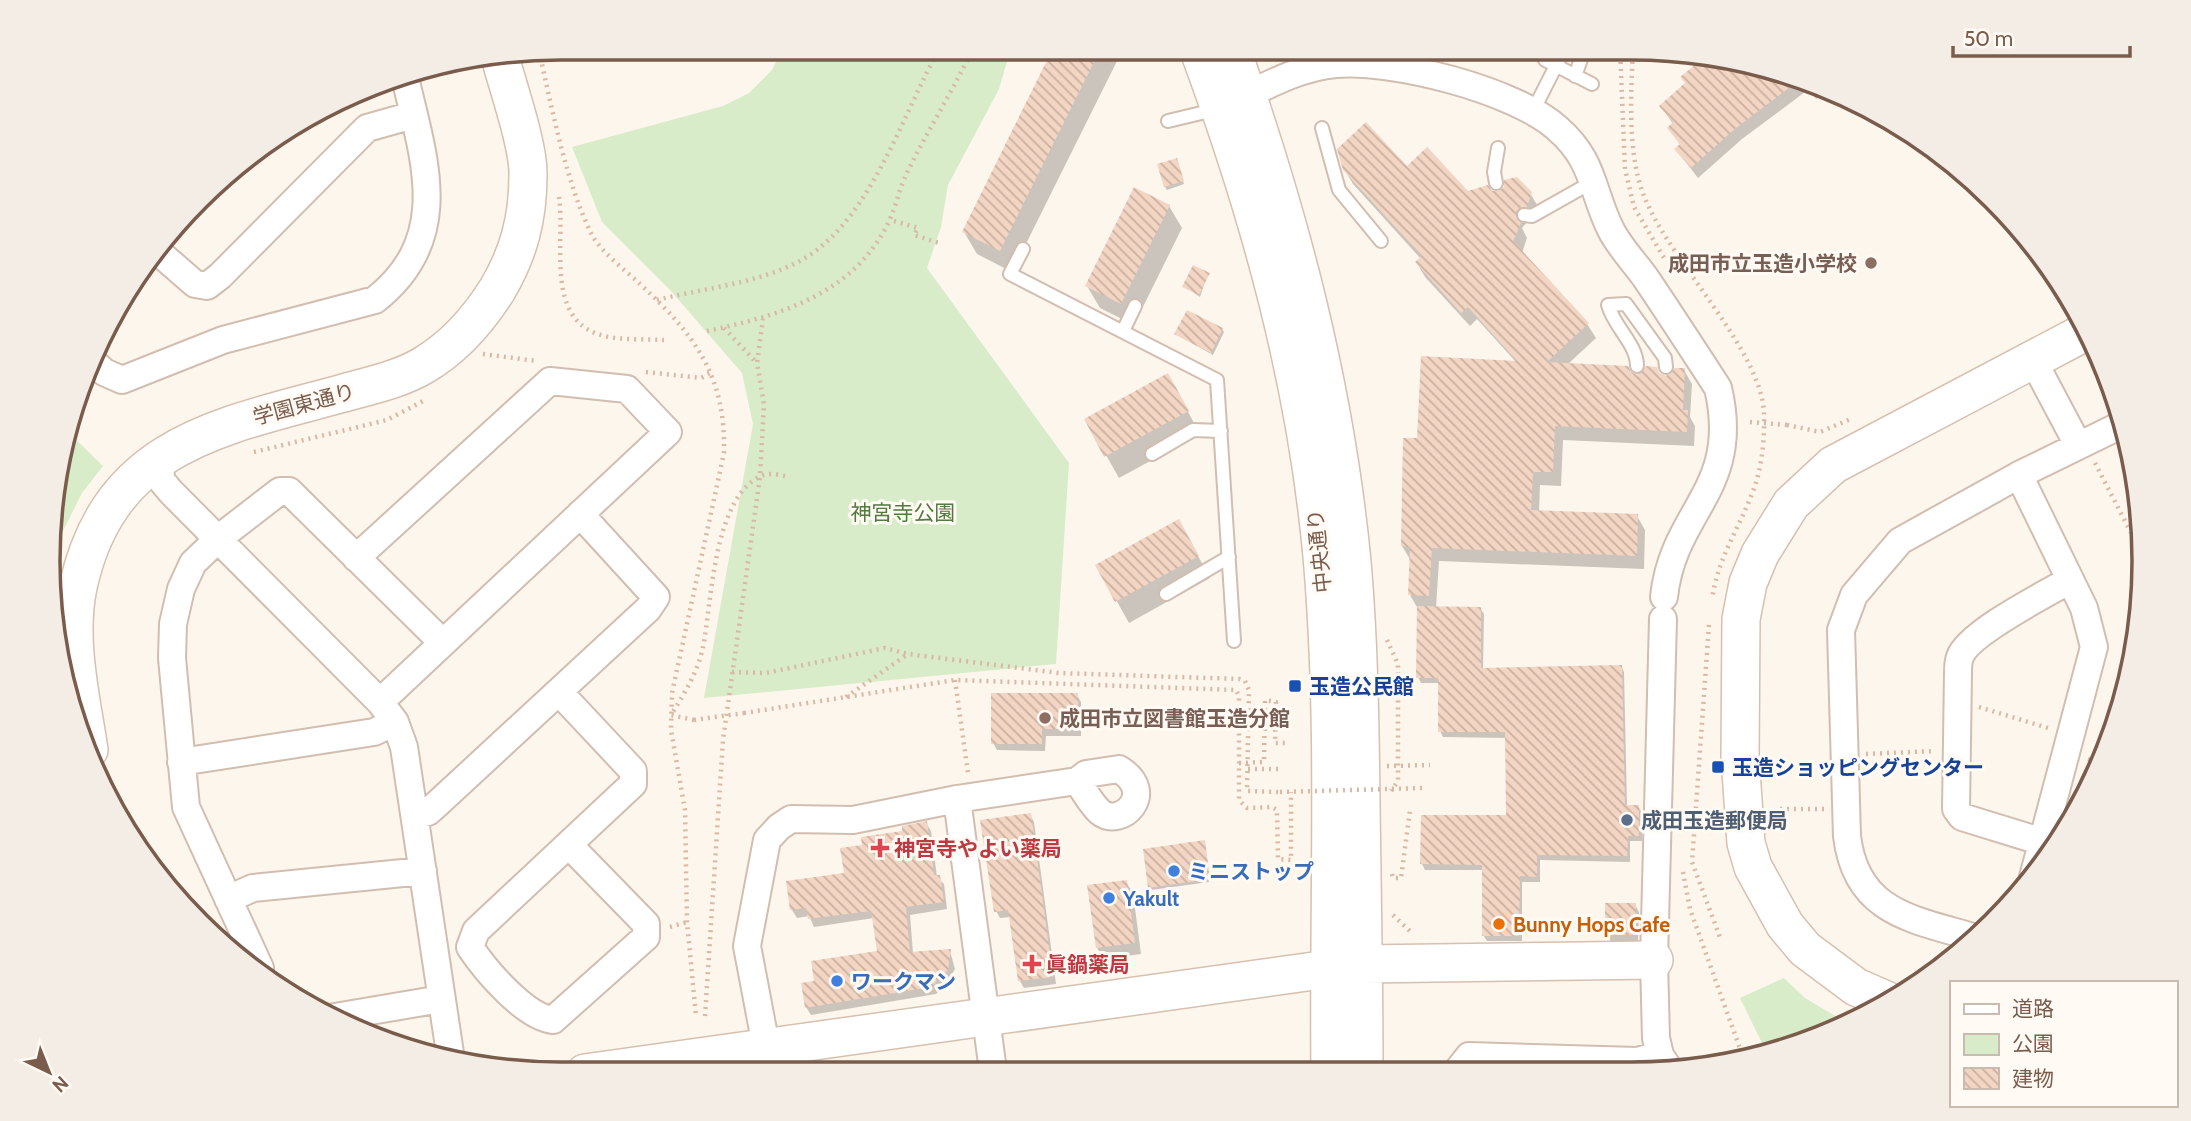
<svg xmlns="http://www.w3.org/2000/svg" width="2191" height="1121" font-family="Cabin,'Noto Sans JP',sans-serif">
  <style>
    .park { fill: #d8ecc9 }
    .shadow { fill: #0003 }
    .building { fill: url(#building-back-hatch) }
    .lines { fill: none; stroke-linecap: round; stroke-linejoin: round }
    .lane-casing { stroke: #d1beb0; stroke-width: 16 }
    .street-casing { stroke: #d1beb0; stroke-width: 30 }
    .secondary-casing { stroke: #d6c0b0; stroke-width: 40 }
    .path { stroke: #d9b8a5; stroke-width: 4.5; stroke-dasharray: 2 5; stroke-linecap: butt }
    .lane { stroke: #fff; stroke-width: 12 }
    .street { stroke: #fff; stroke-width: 26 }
    .secondary { stroke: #fff; stroke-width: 37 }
    .path-bridge { stroke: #d9b8a5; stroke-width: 4.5; stroke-dasharray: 2 5; stroke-linecap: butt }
    .education-dot { fill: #8d6e63; stroke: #fffaf3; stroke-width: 2.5 }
    .transit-dot { fill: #1a4fb4; stroke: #fffaf3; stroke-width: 2.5 }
    .service-dot { fill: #5c6f8a; stroke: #fffaf3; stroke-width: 2.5 }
    .health-dot { fill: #e0444e; stroke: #fffaf3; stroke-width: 2.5 }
    .shop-dot { fill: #3f7fe0; stroke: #fffaf3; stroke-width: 2.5 }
    .food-dot { fill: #e8710a; stroke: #fffaf3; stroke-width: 2.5 }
    .labels { text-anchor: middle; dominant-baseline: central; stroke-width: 6; stroke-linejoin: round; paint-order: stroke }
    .education-label { font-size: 21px; font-weight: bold; fill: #785e54; stroke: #fffaf3; text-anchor: end }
    .street-label { font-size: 21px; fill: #7a5c4d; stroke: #fffaf3 }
    .park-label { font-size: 21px; fill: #537a41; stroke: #fffaf3 }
    .transit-label { font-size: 21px; font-weight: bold; fill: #164399; stroke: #fffaf3; text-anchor: start }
    .service-label { font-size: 21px; font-weight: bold; fill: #4e5e75; stroke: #fffaf3; text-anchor: start }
    .health-label { font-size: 21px; font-weight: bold; fill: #be3a42; stroke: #fffaf3; text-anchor: start }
    .shop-label { font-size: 21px; font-weight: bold; fill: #366cbe; stroke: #fffaf3; text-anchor: start }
    .food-label { font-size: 21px; font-weight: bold; fill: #c56008; stroke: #fffaf3; text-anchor: start }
    .rim { fill: none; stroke: #7a5c4d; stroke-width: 3.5 }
  </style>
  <defs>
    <pattern id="building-back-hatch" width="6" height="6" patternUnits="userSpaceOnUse" patternTransform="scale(1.75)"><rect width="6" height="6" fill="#f3d5c3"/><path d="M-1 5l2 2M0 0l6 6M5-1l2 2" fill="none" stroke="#cab0a1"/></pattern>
  </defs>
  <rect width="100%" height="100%" fill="#fdf6ec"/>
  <!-- park -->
  <path class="park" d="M783,47L1011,48L999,89L948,185L941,227L927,268L1069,463L1056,664L704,698L753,424L742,373L670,290L602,222L572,147L723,106L749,93L772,70Z
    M66,430L103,466L82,493L54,549L57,460Z
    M1784,978L1805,998L1847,1023L1827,1035L1766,1051L1740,998Z"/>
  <!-- shadow -->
  <path class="shadow" d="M1055,48L1123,49L1012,272L977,254L964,232Z
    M1709,56L1763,65L1828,89L1816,99L1809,89L1742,139L1698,178L1676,149L1681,146L1669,128L1673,124L1661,106L1686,84Z
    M1178,163L1184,184L1167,190L1165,187Z
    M1407,168L1467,193H1530L1539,208L1522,228L1527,238L1522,253L1587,324L1596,338L1567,365L1638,377L1660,375L1667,378L1684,370L1692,384L1690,417L1695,426L1694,446L1563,440L1561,486L1540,485L1539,512L1637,516L1645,530L1644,569L1439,561L1436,608H1480L1484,614L1483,670L1621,666L1624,672L1627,806H1638L1642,813V841H1630V862L1540,860V882H1522V941H1487L1483,935L1484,870H1425L1422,864L1508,817L1506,738L1443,737L1440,731V683H1421L1418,677V609L1410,595L1411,561L1402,546L1419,440L1516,362L1477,319L1470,326L1425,277L1417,263L1421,259L1353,184L1344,169Z
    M1169,206L1182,228L1134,325L1100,308L1087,286Z
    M1207,276L1200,297L1184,286Z
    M1222,329L1224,332L1213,355L1179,336Z
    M1180,397L1200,434L1119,478L1086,420Z
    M1191,543L1210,578L1129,623L1097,566Z
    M1077,695L1081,702V736H1046L1045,751L997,750L993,743Z
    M1030,815L1034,822L1056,984L1024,988L1020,981L1011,917L1000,918L996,911Z
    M926,823L931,831L937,877L944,884L947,909L910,915L913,953L950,951L955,969L945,986L936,994L811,1015L806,1007L816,983L879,953L874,918L814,927L809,916L797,918L792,910L788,882L846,874L864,846Z
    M1204,843L1209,882L1151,890L1150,887Z
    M1126,882L1133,893L1141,954L1104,959L1097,948Z
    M1635,905L1639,912L1638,942H1611L1607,934Z"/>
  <!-- building -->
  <path class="building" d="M1053,48H1101L1000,251L962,232Z
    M1707,55L1763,65L1801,79L1736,128L1691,168L1674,149L1680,144L1667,128L1673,122L1659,106L1685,83L1680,77Z
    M1366,122L1407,166L1427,147L1468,191L1488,185L1492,191H1498L1504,187V180L1517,177L1532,192L1527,207H1520L1515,213L1521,223L1513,241L1589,323L1547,362L1628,366L1631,372L1637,375L1646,366L1657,367L1659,373L1666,376L1675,368H1685L1683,410H1688L1687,432L1555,426L1553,472H1533L1531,510L1638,514L1637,556L1432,548L1429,596L1408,595L1410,547L1401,546L1403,438H1417L1421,356L1517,361L1468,307L1461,313L1415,262L1422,256L1343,170L1337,149Z
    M1177,158L1184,181L1164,187L1157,164Z
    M1134,187L1170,205L1121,304L1085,286Z
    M1193,265L1210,273L1199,295L1182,287Z
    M1187,310L1223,328L1211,353L1174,334Z
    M1168,373L1189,411L1104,457L1084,419Z
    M1179,519L1199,556L1115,602L1095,565Z
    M1417,606L1481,607V668L1622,665L1625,805H1639V836H1628L1627,856L1537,855V877L1520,876L1519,936H1482V865L1420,864L1421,815H1506L1505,732H1438V678H1416Z
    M991,693H1078V729H1042V744H991Z
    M1031,813L1053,977L1018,981L1008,910L994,912L980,820Z
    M927,821L934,875H940L944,902L906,907L910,952L951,949L948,970L931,987L805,1008L801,983L814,981L811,961L877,951L871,911L808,919L806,908L790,910L786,881L844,873L840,848L862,845L861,837L902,831V826Z
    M1205,840L1210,879L1148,888L1143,849Z
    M1127,880L1135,943L1096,948L1087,885Z
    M1605,903H1636L1635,935H1605Z"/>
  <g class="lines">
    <!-- lane casing -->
    <g class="lane-casing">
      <path id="lane" d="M1545,60L1592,84
        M1575,76L1585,48
        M1533,111L1565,48
        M1168,121L1218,109
        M1322,128L1339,190L1381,241
        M1496,183L1494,172L1498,148
        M1524,215L1532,216L1594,181
        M1023,249L1010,274L1217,380L1234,641
        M1123,331L1135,306
        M1637,366C1637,344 1614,327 1608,305L1626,304L1665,358L1666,367
        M1152,454L1193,430L1221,431
        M1166,594L1229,557"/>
    </g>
    <!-- street casing -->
    <g class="street-casing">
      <path id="street" d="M1231,103C1264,87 1299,67 1336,64C1393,59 1514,90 1557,128C1595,161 1591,190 1611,230C1619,246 1634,262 1645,277C1670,314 1694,351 1718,388C1742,490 1673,510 1664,597
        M157,251L195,284L207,286L220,276L367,128L413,115
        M89,358L104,372L122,380L223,340L375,300C455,237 423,157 404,73
        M2033,360L2078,445
        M160,457L161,480L171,492L380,702L395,722L404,747L451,1060
        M2019,475L2084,608L2094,647L2033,877
        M356,558L550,381L627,389L668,432L380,702
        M1663,619L1654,960L1656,1038L1660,1055L1669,1069
        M181,762L374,732L395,722
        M957,799L993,1071
        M415,815L428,812L437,804L648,609L656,597L580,514
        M2043,842L1962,817L1956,809L1958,673C1958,668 1958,662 1960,657C1968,633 2046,594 2070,580
        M228,899L253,888L423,871
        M1973,937C1911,919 1856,912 1847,836L1841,630L1854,595L1900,541L2019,475L2123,424
        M470,947C485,970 525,1017 553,1020L646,937V924L569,845
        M470,947L476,931L633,784V771L559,692
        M260,968L186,807L172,658L173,624L181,589L193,563L219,538L280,491H289L442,642
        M329,1018L441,999
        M766,1046L747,946L767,840L779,827L791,819L853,820L957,799L1077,781L1086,774L1119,769C1158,793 1121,829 1100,812C1091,804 1084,790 1077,781
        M1458,1070L1469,1056L1637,1061L1660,1055"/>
    </g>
    <!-- secondary casing -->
    <g class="secondary-casing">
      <path id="secondary" d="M1198,48C1259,212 1306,381 1322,556C1337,727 1328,899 1330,1070
        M1231,48C1290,215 1335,385 1352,562C1359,641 1360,721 1361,800C1362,890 1364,980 1364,1070
        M89,750C81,697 67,640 78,587C109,444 219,427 340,394C368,386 399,380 424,365C456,346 478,320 497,290C519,253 528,218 528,175C529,147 508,87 500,57
        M1886,1000L1856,987L1805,949L1785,925L1753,867L1746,843L1740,757L1741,619L1748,583L1760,554L1791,504L1833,465L2087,331
        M585,1073L1364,964L1654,960"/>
    </g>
    <!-- path -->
    <path class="path" d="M1620,48L1625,169L1634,207L1664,258
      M1633,48C1631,93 1627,153 1644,196C1669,260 1760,348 1764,412C1765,436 1762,469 1753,491C1739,529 1718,557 1712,599
      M539,51C552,108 566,183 592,235C602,253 625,270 640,284C695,335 726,376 724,453L672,693L671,730L685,810L687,922L696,1016
      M559,197C566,244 542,325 609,337C626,340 646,339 664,340
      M894,221L918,228L914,235L939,243
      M657,300C701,289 751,284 792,265C869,230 901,115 940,48
      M724,328L756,362
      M707,331C777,316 849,296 885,229C895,212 898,192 906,175C927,131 953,91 973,48
      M483,354L537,361
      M646,372L701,378L712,372
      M1787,425L1820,432L1853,418
      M254,452L387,420L425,400
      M2095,463L2141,552
      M1709,625L1692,862L1721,940
      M1387,640L1398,664V781L1391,791
      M732,672L766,673L885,648L908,654L1059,673L1239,679L1245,681L1249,690L1247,791L1280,792
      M955,680L968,773
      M846,697L908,654
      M1979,707L2048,728
      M744,713L955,680L1236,690L1239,696V800L1247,808L1272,807L1277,810L1278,859L1291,860V792
      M694,720L671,715C684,694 698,672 703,647C712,603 713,493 764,475C772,472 782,476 790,477
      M1866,754L1935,751
      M2088,759L2100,763
      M1239,763L1264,762L1265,700L1276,702L1275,743H1289
      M1387,766L1430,765
      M1248,769H1283
      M106,771L115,808
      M1780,809H1825
      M1683,872L1690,909L1743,1057
      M1392,874L1393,878H1401L1410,810
      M1393,915L1412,933
      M670,927L687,922
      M705,1016L723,740L760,477L764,404L757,363L763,319"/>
    <!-- lane -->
    <use href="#lane" class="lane"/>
    <!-- street -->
    <use href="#street" class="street"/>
    <!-- secondary -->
    <use href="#secondary" class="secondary"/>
    <!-- path-bridge -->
    <path class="path-bridge" d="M1750,422L1787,425
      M694,720L744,713
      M1280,792L1422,788"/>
  </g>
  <!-- markers -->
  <g class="education-dot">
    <circle cx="1871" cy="263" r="7"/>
    <circle cx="1045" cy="718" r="7"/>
  </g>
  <g class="transit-dot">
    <rect x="1288" y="679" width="14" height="14" rx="3.5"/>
    <rect x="1711" y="760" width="14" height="14" rx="3.5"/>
  </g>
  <circle class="service-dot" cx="1627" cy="820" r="7"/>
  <g class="health-dot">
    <path d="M876.5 837.5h7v7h7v7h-7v7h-7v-7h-7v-7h7z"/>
    <path d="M1028.5 953.5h7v7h7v7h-7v7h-7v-7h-7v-7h7z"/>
  </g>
  <g class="shop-dot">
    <circle cx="1174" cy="871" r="7"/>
    <circle cx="1109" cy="898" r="7"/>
    <circle cx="837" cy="981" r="7"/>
  </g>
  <circle class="food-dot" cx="1499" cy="924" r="7"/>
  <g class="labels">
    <!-- education labels -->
    <g class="education-label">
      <text x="1857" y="263">成田市立玉造小学校</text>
      <text x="1059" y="718" text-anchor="start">成田市立図書館玉造分館</text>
    </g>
    <!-- street labels -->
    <g class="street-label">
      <text transform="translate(304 404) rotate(-15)">学園東通り</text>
      <text transform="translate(1319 551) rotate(-96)">中央通り</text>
    </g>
    <!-- park labels -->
    <g class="park-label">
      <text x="903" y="512">神宮寺公園</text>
    </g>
    <!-- transit labels -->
    <g class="transit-label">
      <text x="1309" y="686">玉造公民館</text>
      <text x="1732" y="767">玉造ショッピングセンター</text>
    </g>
    <!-- service labels -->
    <g class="service-label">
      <text x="1641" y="820">成田玉造郵便局</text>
    </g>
    <!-- health labels -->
    <g class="health-label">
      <text x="894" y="848">神宮寺やよい薬局</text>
      <text x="1046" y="964">眞鍋薬局</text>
    </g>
    <!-- shop labels -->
    <g class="shop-label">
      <text x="1188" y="871">ミニストップ</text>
      <text x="1123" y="898">Yakult</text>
      <text x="851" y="981">ワークマン</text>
    </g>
    <!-- food labels -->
    <g class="food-label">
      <text x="1513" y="924">Bunny Hops Cafe</text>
    </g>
  </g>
  <!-- crop -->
  <path d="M0 0H2191V1121H0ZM561 60H1631A501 501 0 0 1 2132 561V561A501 501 0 0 1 1631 1062H561A501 501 0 0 1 60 561V561A501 501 0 0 1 561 60Z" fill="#f4ede6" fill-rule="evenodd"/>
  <path class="rim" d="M561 60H1631A501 501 0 0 1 2132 561V561A501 501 0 0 1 1631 1062H561A501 501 0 0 1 60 561V561A501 501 0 0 1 561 60Z"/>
  <!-- legend -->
  <rect x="1950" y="981" width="228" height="126" fill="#fffaf3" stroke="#cabbb1" stroke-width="2"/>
  <rect x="1964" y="1004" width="35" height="10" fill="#ffffff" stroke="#cabbb1" stroke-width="2"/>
  <text x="2012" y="1016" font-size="21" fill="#7a5c4d">道路</text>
  <rect x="1964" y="1034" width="35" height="21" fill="#d8ecc9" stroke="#cabbb1" stroke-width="2"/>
  <text x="2012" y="1051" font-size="21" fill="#7a5c4d">公園</text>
  <rect x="1964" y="1068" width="35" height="21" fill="url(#building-back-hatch)" stroke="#cabbb1" stroke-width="2"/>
  <text x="2012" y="1086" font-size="21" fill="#7a5c4d">建物</text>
  <!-- north arrow -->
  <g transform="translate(49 1072) rotate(137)" stroke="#fffaf3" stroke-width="5" paint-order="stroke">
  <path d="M0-5L12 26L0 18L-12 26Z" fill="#7a5c4d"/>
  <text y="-10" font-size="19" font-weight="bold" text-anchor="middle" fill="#7a5c4d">N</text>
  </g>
  <!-- scale -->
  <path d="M1953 46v10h177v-10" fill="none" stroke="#7a5c4d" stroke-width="3.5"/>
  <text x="1964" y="46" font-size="21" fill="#7a5c4d" stroke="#fffaf3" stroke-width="5" paint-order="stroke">50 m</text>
</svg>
